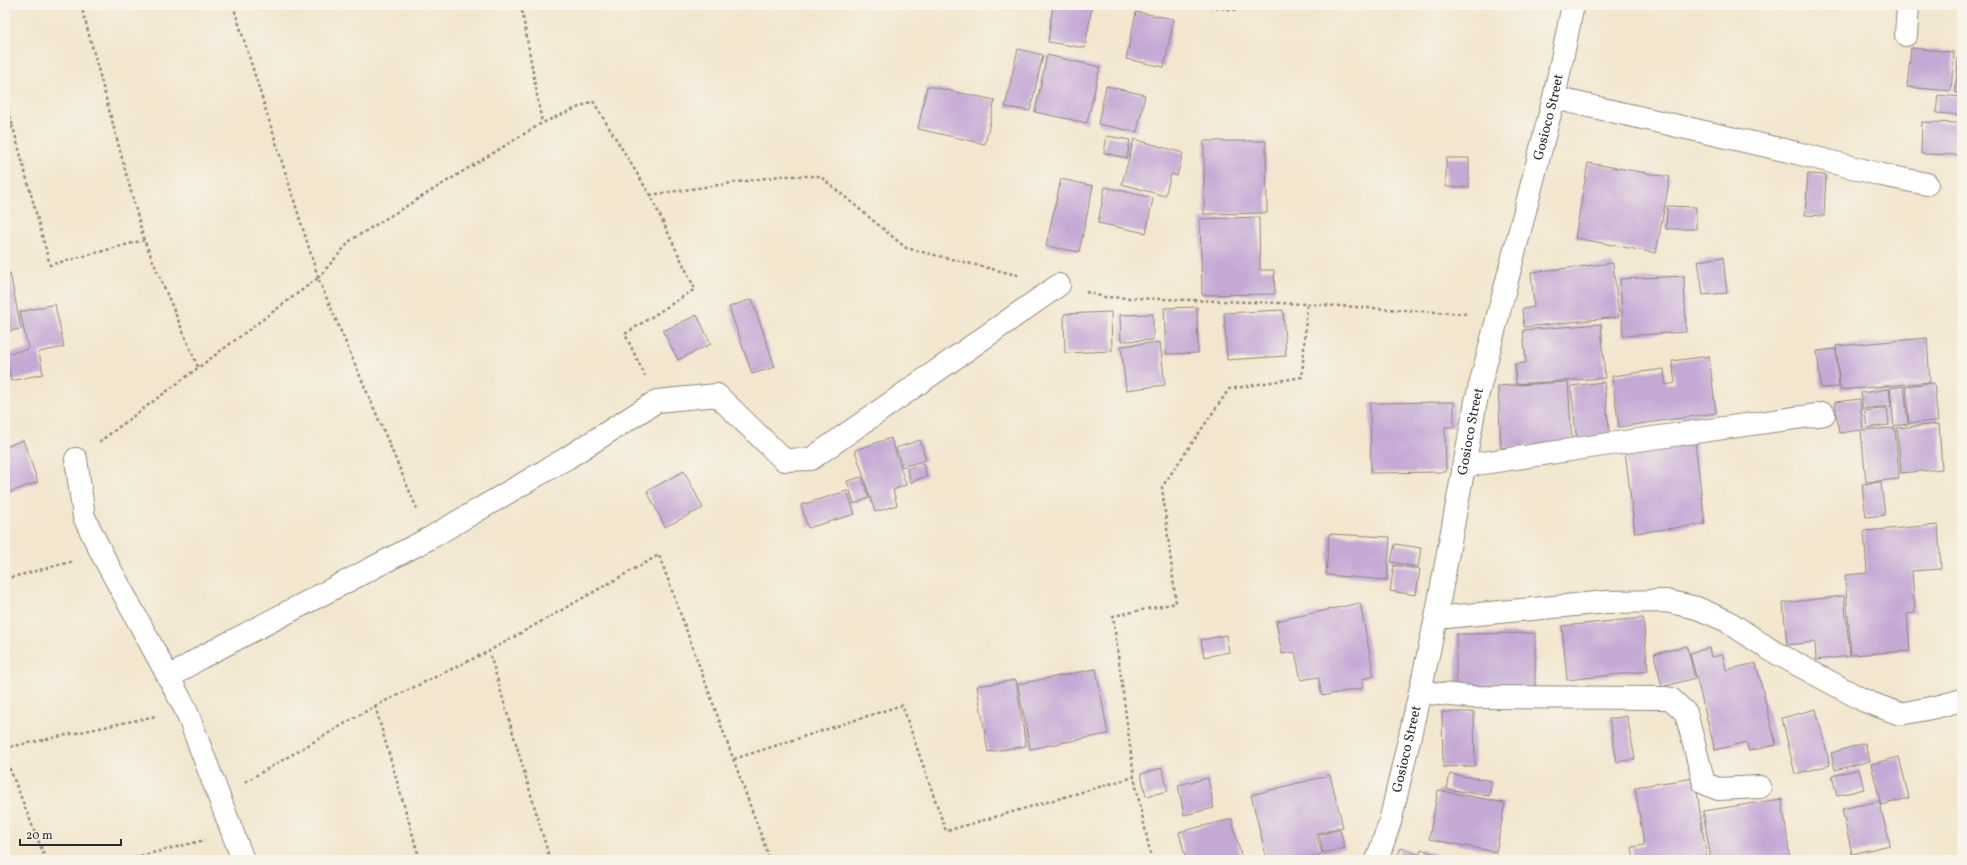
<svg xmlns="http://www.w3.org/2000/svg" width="1967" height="865" font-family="Vollkorn,serif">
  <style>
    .building { fill: #c5a9d5 }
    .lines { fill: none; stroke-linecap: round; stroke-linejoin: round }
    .minor-casing { stroke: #8e887c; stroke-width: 24 }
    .tertiary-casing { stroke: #8e887c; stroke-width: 24 }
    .path { stroke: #8e887c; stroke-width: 2.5; stroke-dasharray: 3 3; stroke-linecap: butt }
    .minor { stroke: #fff; stroke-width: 22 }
    .tertiary { stroke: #fff; stroke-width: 22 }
    .labels { text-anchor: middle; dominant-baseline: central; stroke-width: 3.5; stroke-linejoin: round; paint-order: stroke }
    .street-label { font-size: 14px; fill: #2b2b2b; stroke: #f7f3e8 }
  </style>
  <rect width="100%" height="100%" fill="#f7f3e8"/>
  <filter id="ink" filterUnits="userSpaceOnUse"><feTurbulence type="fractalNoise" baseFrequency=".025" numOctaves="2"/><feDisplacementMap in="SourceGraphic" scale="8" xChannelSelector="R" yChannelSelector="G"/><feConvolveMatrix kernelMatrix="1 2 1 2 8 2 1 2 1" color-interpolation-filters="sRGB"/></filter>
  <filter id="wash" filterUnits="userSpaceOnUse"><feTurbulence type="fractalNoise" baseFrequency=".012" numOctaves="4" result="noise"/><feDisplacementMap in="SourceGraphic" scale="16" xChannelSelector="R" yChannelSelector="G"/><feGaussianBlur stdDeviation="0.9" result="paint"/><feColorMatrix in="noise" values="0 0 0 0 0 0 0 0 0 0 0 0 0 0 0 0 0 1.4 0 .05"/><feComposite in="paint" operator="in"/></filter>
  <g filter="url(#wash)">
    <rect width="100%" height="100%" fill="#f2e6ce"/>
    <g id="blocks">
      <!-- building -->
      <path class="building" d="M1053,5H1092L1085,48L1048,42Z
        M1136,12L1174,19L1164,67L1126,59Z
        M1911,48L1954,52L1951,91L1907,87Z
        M1018,49L1043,55L1030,111L1005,107Z
        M1047,55L1100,67L1087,123L1035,112Z
        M1959,58H1962V93L1955,92Z
        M927,86L995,100L985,144L918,129Z
        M1106,86L1145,95L1137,132L1098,124Z
        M1938,95L1962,97V115L1936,113Z
        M1922,122L1962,123V155L1921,154Z
        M1107,136L1130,140L1127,158L1104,153Z
        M1134,139L1183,153L1177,176L1171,174L1165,196L1122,184Z
        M1204,141H1266L1267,213L1204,214Z
        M1446,158H1469V187H1446Z
        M1588,163L1670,177L1656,253L1575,238Z
        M1808,174L1826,175L1824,216L1805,215Z
        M1061,179L1093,186L1079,252L1046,246Z
        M1105,187L1153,198L1146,233L1098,223Z
        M1667,206L1696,207V229H1666Z
        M1259,217L1260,270H1274L1275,294L1202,295L1200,219Z
        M1723,257L1727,293L1703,295L1698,261Z
        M1613,263L1619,317L1524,327L1522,309L1534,307L1531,272Z
        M10,273L21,329L5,332V274Z
        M1684,276L1686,332L1623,336L1620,279Z
        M752,299L775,367L752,374L729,307Z
        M55,304L64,347L39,352L43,374L11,381L6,354L28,349L20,312Z
        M1197,307L1198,353L1166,354L1164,308Z
        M1283,310L1286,356L1227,360L1224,313Z
        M1111,312L1112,351L1065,353L1064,314Z
        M1153,314V340L1121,341L1120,315Z
        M697,315L711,344L678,360L663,331Z
        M1601,324L1605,378L1516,384L1515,364L1526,363L1523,330Z
        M1927,338L1930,382L1840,390L1836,346Z
        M1160,342L1165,385L1126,390L1121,346Z
        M1836,349L1839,387L1821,388L1817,351Z
        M1709,356L1716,413L1619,427L1612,376L1664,369L1666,385L1675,383L1672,361Z
        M1568,382L1572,443L1501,448L1498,386Z
        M1604,382L1610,438L1577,442L1571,386Z
        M1934,383L1938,421L1909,423L1906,386Z
        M1904,386L1908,424L1894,426L1890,388Z
        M1889,389L1891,406L1863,409L1861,393Z
        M1860,399L1863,430L1895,428L1899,479L1866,482L1861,430L1839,433L1835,402Z
        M1454,402V427H1445L1446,472L1371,473L1370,403Z
        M1887,408L1889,425L1867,428L1865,411Z
        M1939,424L1942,469L1901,473L1897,428Z
        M891,438L906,485L893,490L897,505L875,512L855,450Z
        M23,440L38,482L5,494V447Z
        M920,440L926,460L902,467L896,448Z
        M1695,442L1705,524L1635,533L1625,451Z
        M923,463L927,476L911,482L907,469Z
        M684,471L703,508L665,527L647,491Z
        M862,477L869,498L854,504L847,481Z
        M1881,482L1885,515L1866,517L1862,484Z
        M847,491L855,514L808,528L801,505Z
        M1938,525L1941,569L1912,571L1915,613L1907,614L1910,651L1851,655L1845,575L1867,573L1864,531Z
        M1329,534L1390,537L1387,580L1326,575Z
        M1395,544L1421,548L1418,567L1391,562Z
        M1394,565L1420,569L1416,595L1390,591Z
        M1844,596L1850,656L1816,660L1815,642L1787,645L1783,603Z
        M1360,603L1374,676L1362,679L1363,688L1322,696L1318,677L1301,680L1295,652L1282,654L1276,621Z
        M1643,618L1648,671L1567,680L1562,626Z
        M1535,633V693H1456V634Z
        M1226,635L1229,652L1204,657L1201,640Z
        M1687,646L1695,678L1662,687L1654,654Z
        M1709,648L1711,657L1723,655L1726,670L1756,663L1776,745L1749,751L1746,742L1715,750L1690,653Z
        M1096,669L1108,734L1030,749L1018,684Z
        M1016,680L1026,746L988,752L977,686Z
        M1816,709L1830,765L1795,774L1782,718Z
        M1442,712H1474L1475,766L1443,767Z
        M1627,716L1635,759L1617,762L1609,719Z
        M1865,743L1870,761L1835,770L1831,753Z
        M1899,757L1909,798L1881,805L1871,764Z
        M1162,768L1168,791L1146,796L1141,774Z
        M1859,769L1864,789L1837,796L1832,776Z
        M1450,774L1492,781L1489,796L1447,789Z
        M1330,775L1343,827L1316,834L1322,854L1299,860H1267L1251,795Z
        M1208,778L1214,808L1184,815L1178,785Z
        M1695,778L1707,860H1634L1632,847L1644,845L1635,787Z
        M1438,790L1505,803L1496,852L1429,839Z
        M1782,799L1790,860H1711L1703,811Z
        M1879,801L1890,845L1852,854L1842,809Z
        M1232,819L1242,860H1186L1179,832Z
        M1340,829L1345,848L1323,853L1319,835Z
        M1401,848L1418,854L1416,860H1396Z
        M1421,849L1453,860H1418Z"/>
    </g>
  </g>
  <g filter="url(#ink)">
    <use href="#blocks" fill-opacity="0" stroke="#8e887c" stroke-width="1"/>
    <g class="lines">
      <!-- minor casing -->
      <g class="minor-casing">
        <path id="minor" d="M1906,35L1908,5
          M1554,98L1797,153L1882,175L1927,184
          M76,459L84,517L102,554L169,678L200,658L430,538L567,458L657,401L717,395L784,460L811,459L1059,285
          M1463,466L1603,445L1824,414
          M1436,618L1606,602L1666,601L1697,608L1727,621L1769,649L1865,701L1900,714L1936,707L1962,700
          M169,678L186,710L243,860
          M1420,692L1471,697L1666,698L1671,699L1686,713L1704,783L1718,789L1760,787"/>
      </g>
      <!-- tertiary casing -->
      <g class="tertiary-casing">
        <g id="tertiary">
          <path id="s1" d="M1377,860L1390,822L1420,692L1436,618L1476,401L1554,98L1573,5"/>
        </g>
      </g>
      <!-- path -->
      <path class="path" d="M81,5L144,240L198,367
        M233,5L318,277
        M521,5L542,123
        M1198,5L1235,10L1236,5
        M5,99L13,127
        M5,130L13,127L50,265L144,240
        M650,195L780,176H820L906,248L1021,276
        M318,278L351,240L542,123L593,101L650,195L695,289L625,334L645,376
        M1086,292L1104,297L1307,304L1468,314
        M99,442L318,278L418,511
        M5,579L74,561
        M375,706L420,860
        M5,748L156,716
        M5,757L46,860
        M734,759L902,705L946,831L1134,777
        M245,782L375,706L489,651
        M123,860L205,840
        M550,860L489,651L659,555L770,860
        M1150,860V852L1134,777L1113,616L1176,603L1162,487L1229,389L1302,377L1307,304"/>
      <!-- minor -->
      <use href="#minor" class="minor"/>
      <!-- tertiary -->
      <use href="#tertiary" class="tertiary"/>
    </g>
  </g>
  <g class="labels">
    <!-- street labels -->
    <g class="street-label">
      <text stroke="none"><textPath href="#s1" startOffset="763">Gosioco Street</textPath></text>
      <text stroke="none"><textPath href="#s1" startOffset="439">Gosioco Street</textPath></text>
      <text stroke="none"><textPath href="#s1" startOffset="115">Gosioco Street</textPath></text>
    </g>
  </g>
  <!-- margin -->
  <rect width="1967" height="865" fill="none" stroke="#f7f3e8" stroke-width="20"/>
  <!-- scale -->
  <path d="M20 839v6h101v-6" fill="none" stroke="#2b2b2b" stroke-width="2"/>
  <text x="26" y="839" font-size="12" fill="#2b2b2b" stroke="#f7f3e8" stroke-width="3" paint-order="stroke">20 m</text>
</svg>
